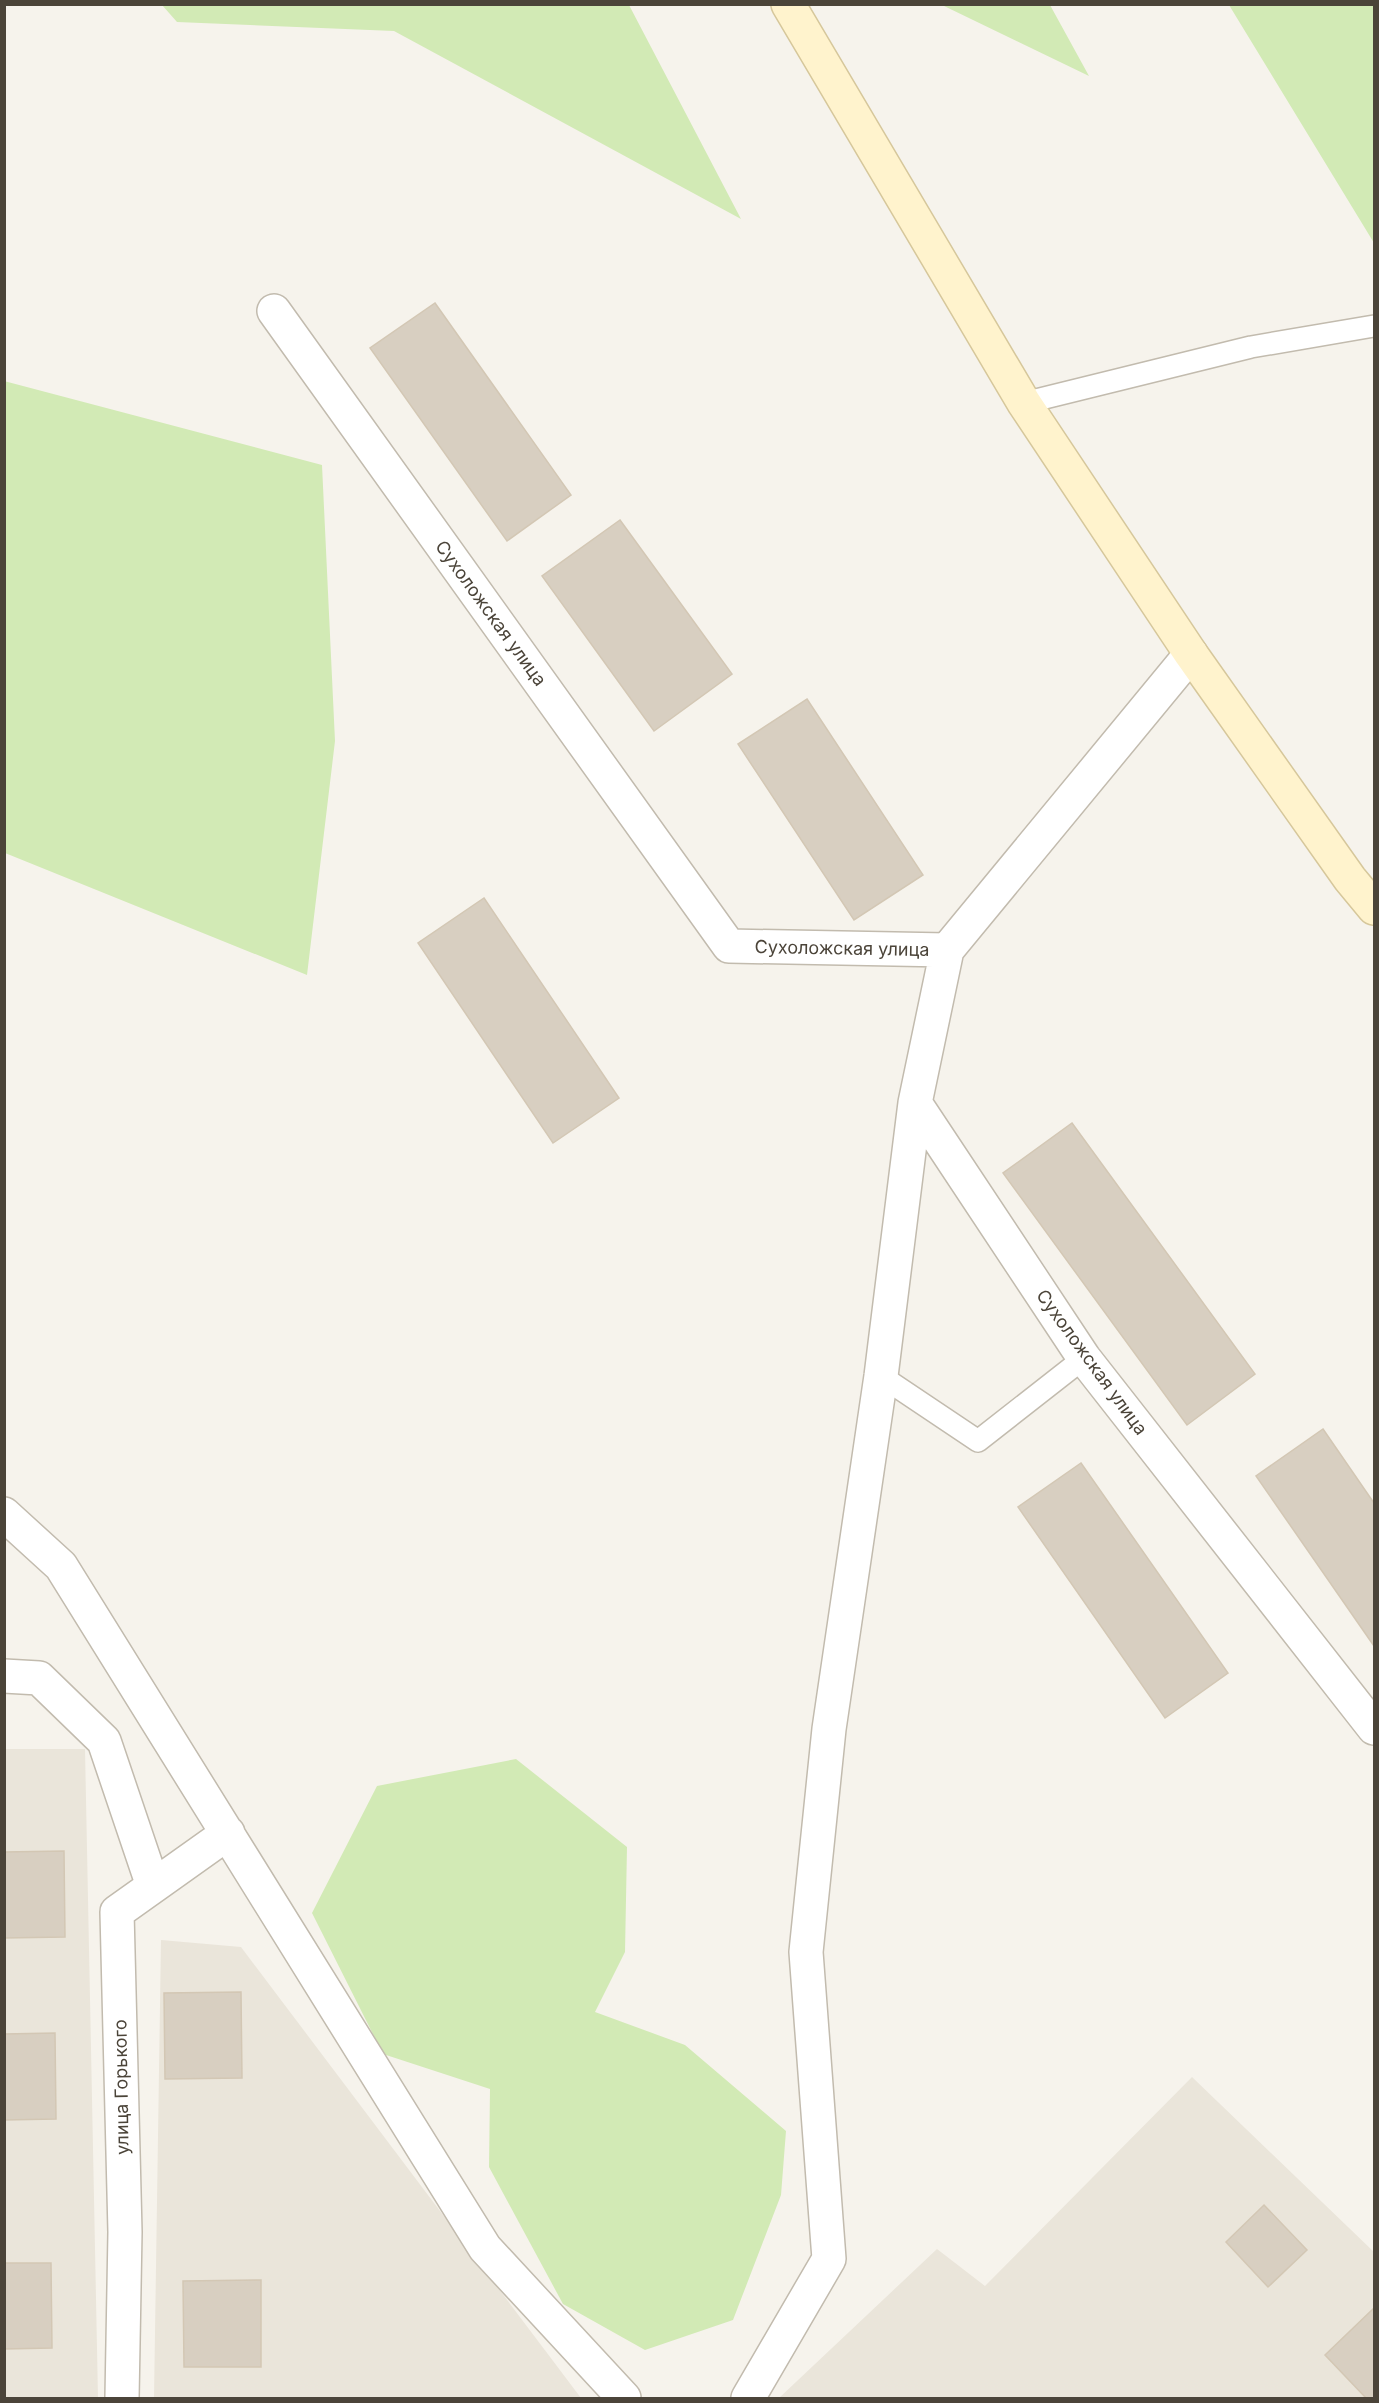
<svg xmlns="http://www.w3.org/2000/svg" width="1379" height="2403" font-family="Inter,sans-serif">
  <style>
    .residential { fill: #eae5da }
    .green { fill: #d2eab5 }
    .building { fill: #d8cfc1; stroke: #d3c7b4; stroke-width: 1.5 }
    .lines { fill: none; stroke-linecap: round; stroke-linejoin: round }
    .service-casing { stroke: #c2bbae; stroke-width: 24 }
    .minor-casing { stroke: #c2bbae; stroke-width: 36 }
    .secondary-casing { stroke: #d6c79b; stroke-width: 36 }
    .service { stroke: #fff; stroke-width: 21 }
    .minor { stroke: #fff; stroke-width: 33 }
    .secondary { stroke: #fff3cd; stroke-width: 33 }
    .labels { text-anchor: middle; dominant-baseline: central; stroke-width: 5; stroke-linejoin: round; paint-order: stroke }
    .street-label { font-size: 18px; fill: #4b4439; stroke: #fff }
  </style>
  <rect width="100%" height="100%" fill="#f6f3ec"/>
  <!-- residential -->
  <path class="residential" d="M5,1749H85L98,2398H5Z
    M161,1940L241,1947L581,2398H154Z
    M1192,2077L1374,2252V2398H779L937,2249L985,2286Z"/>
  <!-- green -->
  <path class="green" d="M162,5H629L741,219L394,31L177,22Z
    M942,5H1050L1089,76Z
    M1229,5H1374V243Z
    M4,381L322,465L335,741L307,975L5,853Z
    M516,1759L627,1847L625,1952L595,2012L685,2045L786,2131L781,2195L733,2320L645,2350L563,2304L489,2167L490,2089L383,2054L312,1913L377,1786Z"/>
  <!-- building -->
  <path class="building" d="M435,303L571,495L507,541L370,348Z
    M620,520L732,674L654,731L542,576Z
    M807,699L923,875L854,920L738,744Z
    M484,898L619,1098L553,1143L418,943Z
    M1072,1123L1255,1374L1187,1425L1003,1173Z
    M1323,1429L1374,1503V1646L1256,1476Z
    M1081,1463L1228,1673L1165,1718L1018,1507Z
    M64,1851L65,1937L4,1938V1852Z
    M241,1992L242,2078L165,2079L164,1993Z
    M55,2033L56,2119L4,2120V2034Z
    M1264,2205L1307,2250L1268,2287L1226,2242Z
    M4,2263H51L52,2348L4,2349Z
    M261,2280V2367H184L183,2281Z
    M1374,2308V2398H1366L1325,2355Z"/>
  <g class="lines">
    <!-- service casing -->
    <g class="service-casing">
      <path id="service" d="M1024,403L1251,347L1374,326
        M881,1376L978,1441L1084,1358"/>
    </g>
    <!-- minor casing -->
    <g class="minor-casing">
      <path id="minor" d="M274,311L729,946L947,950L915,1103L1084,1358L1374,1728
        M947,950L1191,654
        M4,1514L61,1566L485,2248L624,2398
        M4,1676L39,1678L104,1741L153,1886
        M122,2398L125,2232L117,1912L228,1833
        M748,2398L829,2259L806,1952L829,1729L881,1376L915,1103"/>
    </g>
    <!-- secondary casing -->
    <g class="secondary-casing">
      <path id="secondary" d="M788,4L1024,403L1191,654L1350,879L1374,908"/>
    </g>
    <!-- service -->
    <use href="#service" class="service"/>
    <!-- minor -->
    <use href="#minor" class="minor"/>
    <!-- secondary -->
    <use href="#secondary" class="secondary"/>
  </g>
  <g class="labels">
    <!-- street labels -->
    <g class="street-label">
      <text transform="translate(491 613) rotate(54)">Сухоложская улица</text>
      <text transform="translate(842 948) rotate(1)">Сухоложская улица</text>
      <text transform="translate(1092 1362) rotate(54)">Сухоложская улица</text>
      <text transform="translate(121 2087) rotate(-91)">улица Горького</text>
    </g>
  </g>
  <!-- border -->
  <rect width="1379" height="2403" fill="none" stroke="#4b4439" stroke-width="12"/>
</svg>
